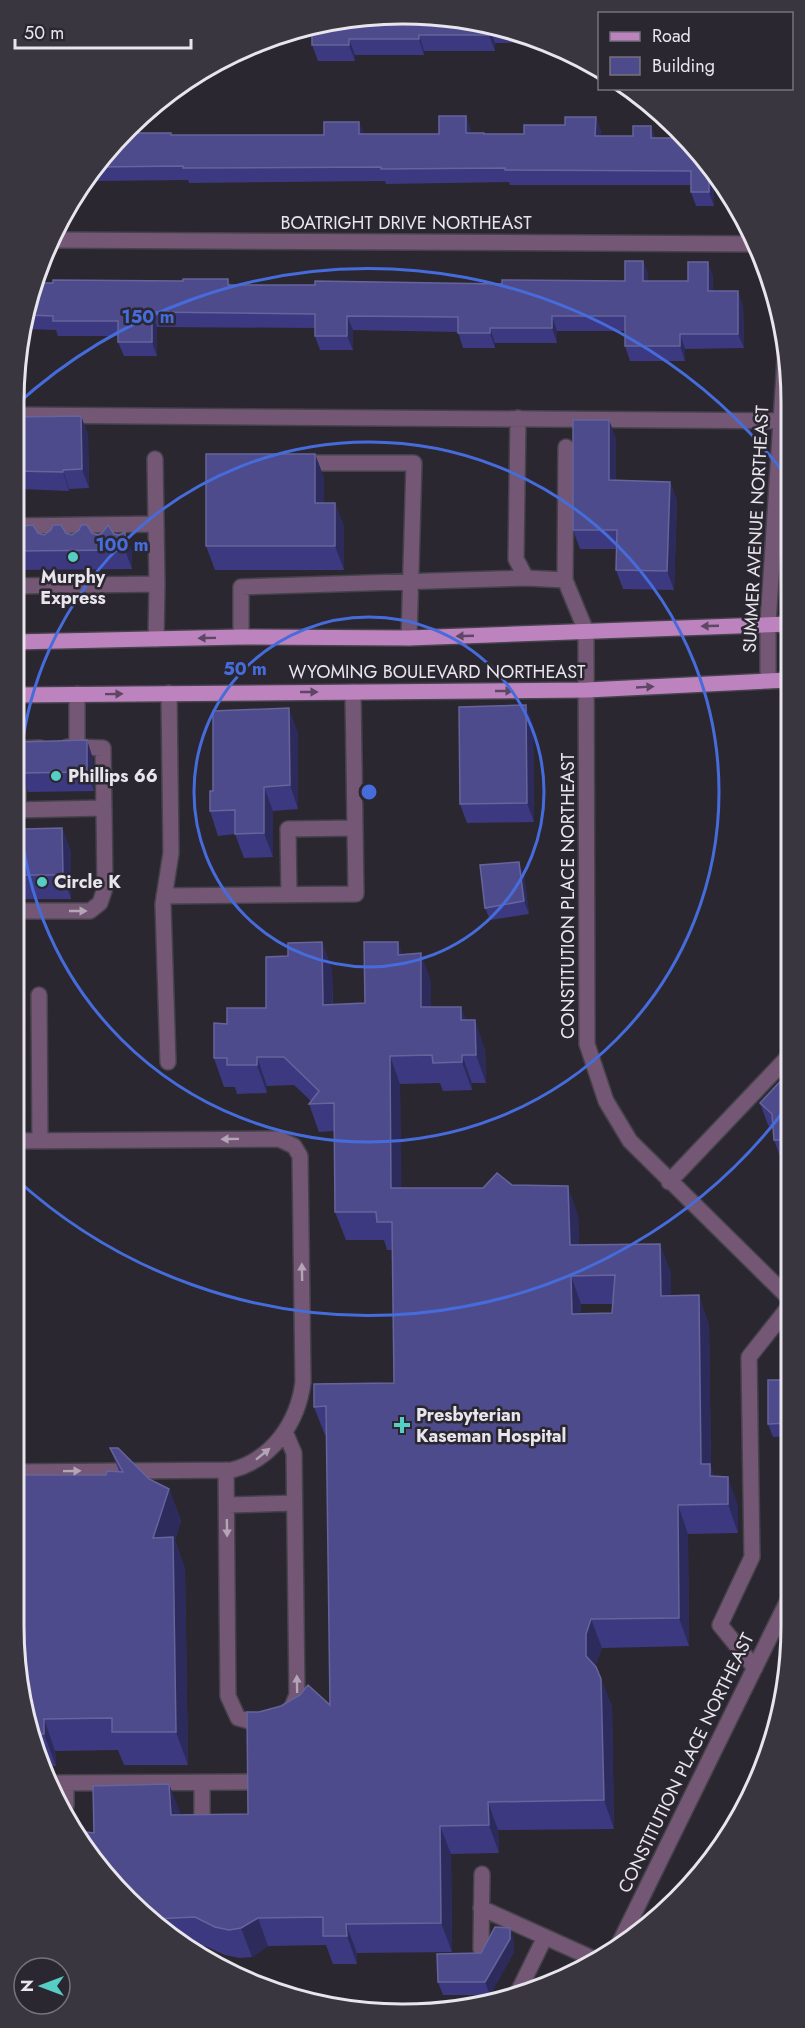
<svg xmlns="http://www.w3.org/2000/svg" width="805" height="2028" font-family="Jost,sans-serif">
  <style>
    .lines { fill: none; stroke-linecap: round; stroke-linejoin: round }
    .minor-casing { stroke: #45424b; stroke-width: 18 }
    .major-casing { stroke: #45424b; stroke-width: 18 }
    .minor { stroke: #735774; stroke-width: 15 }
    .major { stroke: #bd83bf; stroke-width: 15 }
    .wall { fill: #3c3980; fill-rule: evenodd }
    .shaded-wall { fill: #2d2a5c }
    .building { fill: #4e4b8c; stroke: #66649b; stroke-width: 1.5; fill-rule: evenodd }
    .oneway { fill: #5d4763 }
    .oneway2 { fill: #b3a5b6 }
    .ring { fill: none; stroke: #466cdc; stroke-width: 3 }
    .poi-dot { fill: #56cec4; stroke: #2a2731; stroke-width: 2 }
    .labels { text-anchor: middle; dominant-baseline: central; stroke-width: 5; stroke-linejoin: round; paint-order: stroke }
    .street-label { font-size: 18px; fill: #e8e5ec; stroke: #2a2731 }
    .poi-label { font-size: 18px; font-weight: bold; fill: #e8e5ec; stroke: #2a2731; text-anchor: start }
    .rim { fill: none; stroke: #e8e5ec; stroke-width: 3 }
    .centre { fill: #466cdc; stroke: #2a2731; stroke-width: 3 }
    .ring-label { font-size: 18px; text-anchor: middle; font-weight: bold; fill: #466cdc; stroke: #2a2731; stroke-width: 5; stroke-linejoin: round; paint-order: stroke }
  </style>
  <rect width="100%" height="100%" fill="#2a2731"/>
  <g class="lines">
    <!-- minor casing -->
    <g class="minor-casing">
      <path id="minor" d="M56,240L756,244
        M14,415L780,421
        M518,418L516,559L526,578L565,580
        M566,447L565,580L586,631L587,1044L606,1101L630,1141L791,1300
        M155,459L157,584
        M298,463H414L409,638
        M14,526L156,524
        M14,586L157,584L156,639
        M241,637V587L526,578
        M768,681V624L786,343
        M67,747H77V694
        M14,749L40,748
        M18,749V810
        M14,810L104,808L103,748L77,747
        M289,895L288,829L355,828
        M164,896L356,894L353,692
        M19,911H90L100,903L105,888L104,808
        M39,995L40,1141
        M168,1062L163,904L171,853L169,693
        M14,1141L279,1139L294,1146L300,1156L303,1382C298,1422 273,1459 232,1470L14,1472
        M669,1182L786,1059L790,1051
        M285,1432L294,1453L297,1695L289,1714
        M226,1470L228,1696L238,1718L265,1725
        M227,1505L294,1503
        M755,1668L720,1625L752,1557L749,1357L791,1304
        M202,1782V1829
        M53,1783L246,1782
        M66,1783V1806
        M481,1908L594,1959
        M481,1949L482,1874
        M616,1950L791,1594
        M519,1990L545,1937"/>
    </g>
    <!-- major casing -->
    <g class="major-casing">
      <path id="major" d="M14,642L241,637L409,638L789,624
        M14,695L587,690L789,680"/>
    </g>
    <!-- minor -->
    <use href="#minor" class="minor"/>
    <!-- major -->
    <use href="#major" class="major"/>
  </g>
  <!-- wall -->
  <path class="wall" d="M377,14L527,34L541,41V42L495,43V51H424V55H355V61H318L312,45V34H302Z
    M596,117L601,132V136H633L651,126L655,138L695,146L719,182H714V206H696L691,192V185H510L509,182L386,184L385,181L189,183L188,180L90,181L110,146L171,133V135L439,134L471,130V133L485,134H524Z
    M643,261L648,275V281H688L713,276V291L743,305L744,348L685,349V361H630L625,346V331H557V343H495V348H463L458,332L353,330V350H320L315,336V328L157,327V356H124L118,342V336H58L56,330L26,329L33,283L183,281L228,279L230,285L502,284L625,281Z
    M81,416L88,435L89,488L69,489V491L20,489L14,472V417Z
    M609,420L616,439V481L670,482L677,501L674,590L623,589L616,570V549H580L573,530Z
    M315,454L324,478V503H335L344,527V570H215L206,546Z
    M38,533L44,535L66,533L72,535L92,533L98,535L114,534L132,551V569L14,570V535Z
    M533,724L534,822L467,823L460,804Z
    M298,733V809L273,811V857L244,858L235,834L218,836L210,811L213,791Z
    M87,740L93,759L94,791L28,792L21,773Z
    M14,821L23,829L62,828L71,852V899H17L18,902L14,904Z
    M524,875L529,914L490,920L485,908Z
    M322,942L332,970L333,1005L365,1003L403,955L431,981V1007L466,1020L485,1049L486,1083H472V1090L443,1091L440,1083L400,1084L401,1188H483L512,1185L578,1215L579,1245L671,1272V1296L709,1324L711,1467L714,1476L738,1505V1533L688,1534L689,1646L602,1648L596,1663V1668L601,1679L612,1707L614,1829L498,1830L499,1853L451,1854L452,1952L357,1953V1964H333L326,1945L268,1946L252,1957L240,1958L225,1955L205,1946H189L110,1882L94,1833L180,1812V1815L248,1814L259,1712L330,1705L327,1435H325L314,1407L394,1383L392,1250H387L384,1240H346L335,1212L334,1131L319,1132L309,1104L311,1101L294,1085L267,1086V1093L237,1094L235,1087H224L214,1058L227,1024L266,1008L288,956ZM581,1304H613L612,1313L581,1314Z
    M790,1071V1162H782L774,1140V1129L768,1125L760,1103Z
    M791,1380V1436L773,1437L768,1424Z
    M110,1448L149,1479L169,1489L181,1521L175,1540L185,1569L188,1765H124L118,1750L55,1751L56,1766H43L34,1751L14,1626L106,1475L119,1471Z
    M510,1928L514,1941V1952L490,1995H443L438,1982L481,1953Z"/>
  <!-- shaded-wall -->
  <path class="shaded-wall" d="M489,29H490L495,43V51L489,35Z
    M419,35L424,51V55L419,39Z
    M349,39L355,55V61L349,45Z
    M466,116L471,130V147L466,133Z
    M596,117L601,132L600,151L595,136Z
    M359,122L365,136L359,134Z
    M651,126L656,140L651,138Z
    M709,168L714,182V206L709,192Z
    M643,261L648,275V295L643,281Z
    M708,262L713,276V305L708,291Z
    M738,291L743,305L744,348L738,334Z
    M152,312L157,327V356L152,342Z
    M347,316L353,330V350L347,336Z
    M552,316L557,331V343L552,328Z
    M490,328L495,343V348L490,333Z
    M680,334L685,349V361L680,346Z
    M81,416L88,435L89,488L82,469Z
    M609,420L616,439V499L609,480Z
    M315,454L324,478V527L315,503Z
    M63,470L69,489V491L63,472Z
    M670,482L677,501L674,590L667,571Z
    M335,503L344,527V570L335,546Z
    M125,532L132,551V569L125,550Z
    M526,705L533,724L534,822L527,803Z
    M289,708L298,733V809L290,785Z
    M87,740L93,759L94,791L87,772Z
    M264,787L273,811V857L264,833Z
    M62,828L71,852V899L63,875Z
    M519,862L524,875L529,914L524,901Z
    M14,889L18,902L14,904Z
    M322,942L332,970L333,1033L323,1005Z
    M398,942L408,970L398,955Z
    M421,953L431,981V1035L421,1007Z
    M461,1007L472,1035L461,1020Z
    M475,1020L485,1049L486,1083L476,1055Z
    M462,1055L472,1083V1090L462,1062Z
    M390,1056L400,1084L402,1216L391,1188Z
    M257,1057L267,1086V1093L257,1065Z
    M568,1186L578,1215L580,1274L570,1245Z
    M660,1244L671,1272V1324L661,1296Z
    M571,1276L581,1304L582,1343L572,1314Z
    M699,1295L709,1324L711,1467L720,1492L701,1464Z
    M728,1477L738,1505V1533L728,1504Z
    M169,1489L181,1521L175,1540L185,1569L188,1765L176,1732L153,1538Z
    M678,1505L688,1534L689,1646L679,1618Z
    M591,1619L602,1648L596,1663V1684L586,1656V1634Z
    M601,1679L612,1707L614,1829L604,1800Z
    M44,1719L55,1751L56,1766L44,1734Z
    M169,1784L180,1812L181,1843L171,1815Z
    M488,1802L498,1830L499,1853L489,1825Z
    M440,1826L451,1854L452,1952L441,1923Z
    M258,1918L268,1946L252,1957L241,1928Z
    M346,1924L357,1953V1964L347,1936Z
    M510,1928L514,1941V1952L490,1995L485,1982Z"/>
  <!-- building -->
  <path class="building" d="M377,14L489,29V35H419V39H349V45H312V32Z
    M439,116H466V133H484V134H524V125H565V117H596L595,136H633V126H651V138H686L695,146L710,168H709V192H691V171L505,170V168L381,169V167L183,168V166L98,167L110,146L127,133H171V135H324V122H359V134H439Z
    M625,261H643V281H688V262H708V291H738V334H680V346H625V316H552V328H490V333H458V317L347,316V336H315V314L152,312V342H118V321H53V316L28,315L33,283H53V280L183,281V279H228V285H315V281L502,284V280L625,281Z
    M81,416L82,469L63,470V472L14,471V417Z
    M573,420H609V480L670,482L667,571L616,570L617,530H573Z
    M206,454H315V503H335V546H206Z
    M33,525L38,533L44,535L51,530L53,525H61L66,533L72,535L79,530L81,525H87L92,533L98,535L102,533L108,525L114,534L119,535L125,532V550L14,551V535L15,536L22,531L24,526Z
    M526,705L527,803L460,804L459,707Z
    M289,708L290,785L264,787V833L235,834V810L210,811V791H213V711Z
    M87,740V772L21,773V742Z
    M14,821L23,829L62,828L63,875H14Z
    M519,862L524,901L485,908L480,865Z
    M322,942L323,1005L365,1003L364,942H398V955L421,953V1007H461V1020H475L476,1055H462V1062L433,1063L432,1055L390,1056L391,1188H483L497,1173L512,1185L568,1186L570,1245L660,1244L661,1296L699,1295L701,1464H710V1476L728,1477V1504L678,1505L679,1618L591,1619L586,1634V1656L596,1667L601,1679L604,1800L488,1802L489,1825L440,1826L441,1923L346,1924L347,1936H323V1917L258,1918L241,1928L229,1930L215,1927L195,1917L155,1919L110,1882L86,1840V1832L94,1833L93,1786L169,1784L171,1815L248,1814L247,1712H259L281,1706L300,1695L308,1685L330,1705L326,1406L314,1407V1384L394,1383L392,1222H377L376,1212H335L334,1103L309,1104L319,1091L284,1057H257V1065H227V1058H214V1023L227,1024V1008H266V957L288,956V943ZM615,1275L612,1313L572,1314L571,1276Z
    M790,1071V1140H774L772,1114L760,1103Z
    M768,1380H791V1423L768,1424Z
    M110,1448H118L149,1479L169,1489L153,1538L173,1537L176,1732H112V1718L44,1719V1734H31L14,1626V1475H106L107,1471L123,1472Z
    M495,1927L510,1928V1939L485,1982H438L437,1954L481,1953Z"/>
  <!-- one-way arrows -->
  <defs><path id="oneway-solid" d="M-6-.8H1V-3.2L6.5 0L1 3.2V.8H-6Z" transform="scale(1.5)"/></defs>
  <g class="oneway">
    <use href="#oneway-solid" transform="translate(710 626) rotate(178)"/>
    <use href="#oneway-solid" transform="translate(465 636) rotate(178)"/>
    <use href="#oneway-solid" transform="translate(207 638) rotate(179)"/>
    <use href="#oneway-solid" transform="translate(645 687) rotate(-3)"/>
    <use href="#oneway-solid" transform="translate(504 691)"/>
    <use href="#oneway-solid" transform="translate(309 692)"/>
    <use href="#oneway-solid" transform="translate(114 694) rotate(-1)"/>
  </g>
  <g class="oneway2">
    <use href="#oneway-solid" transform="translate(78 911)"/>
    <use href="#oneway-solid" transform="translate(230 1139) rotate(179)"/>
    <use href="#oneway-solid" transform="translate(302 1272) rotate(-91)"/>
    <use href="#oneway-solid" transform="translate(263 1454) rotate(-39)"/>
    <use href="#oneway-solid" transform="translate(72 1471) rotate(-1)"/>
    <use href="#oneway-solid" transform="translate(227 1528) rotate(89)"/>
    <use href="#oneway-solid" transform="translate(297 1684) rotate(-91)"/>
  </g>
  <!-- distance rings -->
  <g class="ring">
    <circle cx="369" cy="792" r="175"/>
    <circle cx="369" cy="792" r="350"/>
    <path d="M787 1107A524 524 0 0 1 15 1178M15 406A524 524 0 0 1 787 477"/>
  </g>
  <!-- markers -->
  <g class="poi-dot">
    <circle cx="73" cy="557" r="6"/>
    <circle cx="56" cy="776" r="6"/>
    <circle cx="42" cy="882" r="6"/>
    <path d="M399 1416h6v6h6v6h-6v6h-6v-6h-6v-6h6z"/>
  </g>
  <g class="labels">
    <!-- street labels -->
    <g class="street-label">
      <text x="406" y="223">BOATRIGHT DRIVE NORTHEAST</text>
      <text transform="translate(756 529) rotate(-87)">SUMMER AVENUE NORTHEAST</text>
      <text x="437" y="672">WYOMING BOULEVARD NORTHEAST</text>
      <text transform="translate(568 896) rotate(-90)">CONSTITUTION PLACE NORTHEAST</text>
      <text transform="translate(686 1763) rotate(-64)">CONSTITUTION PLACE NORTHEAST</text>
    </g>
    <!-- poi labels -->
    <g class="poi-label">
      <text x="73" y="577" text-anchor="middle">Murphy<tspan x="73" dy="21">Express</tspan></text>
      <text x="68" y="776">Phillips 66</text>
      <text x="54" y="882">Circle K</text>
      <text x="416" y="1415">Presbyterian<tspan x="416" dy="21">Kaseman Hospital</tspan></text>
    </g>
  </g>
  <!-- crop -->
  <path d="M0 0H805V2028H0ZM402 24H403A378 378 0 0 1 781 402V1626A378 378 0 0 1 403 2004H402A378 378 0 0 1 24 1626V402A378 378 0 0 1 402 24Z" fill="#393640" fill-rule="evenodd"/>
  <path class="rim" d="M402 24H403A378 378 0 0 1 781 402V1626A378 378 0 0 1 403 2004H402A378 378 0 0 1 24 1626V402A378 378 0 0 1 402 24Z"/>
  <circle cx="369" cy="792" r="9" class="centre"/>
  <g class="ring-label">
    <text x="148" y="323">150 m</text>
    <text x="122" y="551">100 m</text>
    <text x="245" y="675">50 m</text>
  </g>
  <!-- legend -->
  <rect x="598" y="12" width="195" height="78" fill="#2a2731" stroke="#76737c" stroke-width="1.5"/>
  <rect x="610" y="32" width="30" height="9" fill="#bd83bf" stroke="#76737c" stroke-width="1.5"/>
  <text x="652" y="42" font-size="18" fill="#e8e5ec">Road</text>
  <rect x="610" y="57" width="30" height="18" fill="#4e4b8c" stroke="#76737c" stroke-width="1.5"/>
  <text x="652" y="72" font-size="18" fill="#e8e5ec">Building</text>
  <!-- north arrow -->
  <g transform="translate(42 1986) rotate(270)"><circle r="28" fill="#2a2731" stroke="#76737c" stroke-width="1.5"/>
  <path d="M0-4.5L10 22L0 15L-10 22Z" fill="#56cec4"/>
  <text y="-9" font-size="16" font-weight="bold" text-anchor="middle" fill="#e8e5ec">N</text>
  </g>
  <!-- scale -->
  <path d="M15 39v9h176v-9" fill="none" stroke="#e8e5ec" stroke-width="3"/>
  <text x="24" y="39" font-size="18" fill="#e8e5ec" stroke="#2a2731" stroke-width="4.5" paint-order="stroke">50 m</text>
</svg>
